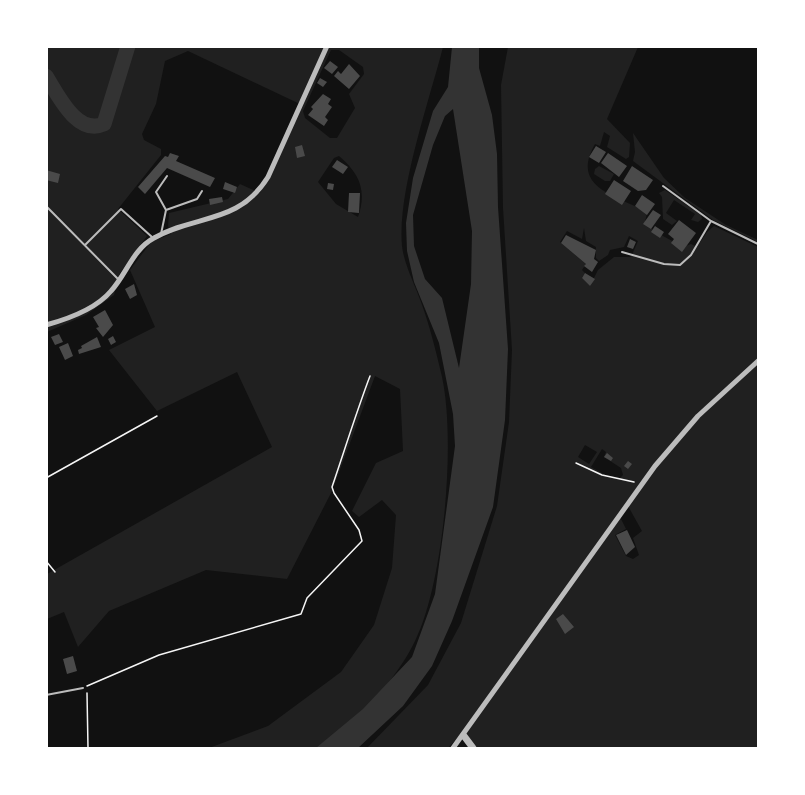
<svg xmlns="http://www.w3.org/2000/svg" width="805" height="795" font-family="Poppins,sans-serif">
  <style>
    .green { fill: #202020; fill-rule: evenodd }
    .water { fill: #333; fill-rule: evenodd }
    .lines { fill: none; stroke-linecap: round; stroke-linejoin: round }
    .river { stroke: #333; stroke-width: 15 }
    .building { fill: #4a4a4a }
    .path { stroke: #f5f5f5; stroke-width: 1.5 }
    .service { stroke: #bcbcbc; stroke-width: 2 }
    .minor { stroke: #bcbcbc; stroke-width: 5 }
    .tertiary { stroke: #bcbcbc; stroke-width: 7 }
  </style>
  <rect width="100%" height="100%" fill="#111"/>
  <!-- green -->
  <path class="green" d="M47,47H443C429,102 397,192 402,246C404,264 415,285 421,302C430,327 436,351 442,377C456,441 444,582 415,641C394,684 359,716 325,748H209L268,726L341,672L374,625L392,568L396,515L382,500L359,517L352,511L376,463L403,451L400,389L375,376L332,491L287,579L206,570L109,611L78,647L64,612L47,619V574L272,447L237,372L157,411L109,350L155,327L130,270L151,242L171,234L168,226L169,213L228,199L240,184L260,193L302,105L188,51L165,61L156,104L142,134L144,140L161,149V155L118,209L147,236L120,273L114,295L86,315L47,332ZM331,50H339L363,67L364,74L349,94L355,108L337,138H330L305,118L303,111ZM339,156C360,174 367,191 358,217L336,204L318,182L334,158Z
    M508,47H638L607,119L630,143L629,157L626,159L607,147L610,136L604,132L600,146L595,144C568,191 623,196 647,213L645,222L654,231L683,247L691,244L697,247L707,232L714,226L758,247V748H475L463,732L448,748H367L428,685L461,623L497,506L509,422L512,350L503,208L501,85ZM584,228L586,241L596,247V258L599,261L608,255L610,250L624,247L629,236L638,241L631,257H614L598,270L590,286L582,278L585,273L582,270L586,264L560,242L567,231L582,239ZM585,445L597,452L589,464L578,457ZM602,449L606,452L604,457L621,468L623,475L619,479L607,476L591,467ZM628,506L642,531L633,538L639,555L633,559L626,556L615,535L626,529L618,513Z
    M633,133L664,178L685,198L726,225L758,240V242L713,220L633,161L635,152Z
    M599,166L614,174L610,181H605L594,174L595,169Z
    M665,190L701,215L702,219L698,222L691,220L695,214L674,200L666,213L677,221L672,225L663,219L662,197L659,193Z"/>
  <!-- water -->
  <path class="water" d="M452,47H479V68L492,115L497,154L498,207L508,349L505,420L493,507L452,621L432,666L403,706L358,748H316L363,709L412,657L435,594L455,446L453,414L439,343L414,282L407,251L406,223L413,178L433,111L448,87ZM453,109L472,231L471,284L459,368L442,298L425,279L414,246L413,215L433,145L445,116Z"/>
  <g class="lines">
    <!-- river -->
    <path class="river" d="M46,76C58,95 77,136 104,124L128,46"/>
  </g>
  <!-- building -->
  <path class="building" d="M330,61L338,67L332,74L324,68Z
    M349,64L360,76L349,89L334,76L338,71L341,74Z
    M320,78L327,82L323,87L317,83Z
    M323,94L331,99L328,104L332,107L325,117L328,120L324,126L308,115L313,109L311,107Z
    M302,145L305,156L297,158L295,147Z
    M596,146L606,152L599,163L589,157Z
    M170,153L179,156L176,161L215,178L210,187L167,168L145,194L138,187L165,156L168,157Z
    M608,153L627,166L619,177L601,163Z
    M337,160L348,167L343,174L332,167Z
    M632,166L653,180L646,190L638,191L623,181Z
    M46,170L60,174L58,183L46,180Z
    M614,180L631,191L622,205L605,194Z
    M225,182L237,187L235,193L223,189Z
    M328,183L334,184L333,190L327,189Z
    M349,193H360L359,213L348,212Z
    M642,195L655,204L647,215L635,206Z
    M222,197L223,202L210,205L209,199Z
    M653,210L661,215L651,229L643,224Z
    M679,220L696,233L682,252L671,243L674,239L668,234Z
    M655,226L664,232L660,238L651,232Z
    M566,235L596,250L594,259L598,262L592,272L584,266L586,264L561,243Z
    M630,239L636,242L633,249L627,247Z
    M585,273L595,279L590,286L582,278Z
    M134,284L137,295L130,299L125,289Z
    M105,310L113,325L103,337L96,328L99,327L93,317Z
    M59,334L63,342L55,345L51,337Z
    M113,336L116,342L111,345L108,339Z
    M97,337L101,347L79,354L78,350L82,348L81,346Z
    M68,343L73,356L65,360L59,347Z
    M607,453L613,458L611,461L604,457Z
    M628,461L632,464L628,469L624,466Z
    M627,530L635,547L626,555L616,535Z
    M563,614L574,627L565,634L556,619Z
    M73,656L77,671L67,674L63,659Z"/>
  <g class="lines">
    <!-- path -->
    <path class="path" d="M576,463L602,475L634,482
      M46,478L157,416
      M46,561L55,572
      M87,686L159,655L301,614L307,598L362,541L359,530L334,493L332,487C345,449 356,413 370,376
      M87,693L88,748"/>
    <!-- service -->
    <path class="service" d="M663,186L711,221L758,244
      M46,206L118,279
      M166,210L156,192L167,176
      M161,234L166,210L197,199L202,191
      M85,245L121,209L152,237
      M622,252L664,264L680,265L691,255L711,221
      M46,695L83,688"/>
    <!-- minor -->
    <path class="minor" d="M46,325C68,319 96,309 111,291C126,275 133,249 154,238C196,214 238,225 268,177L327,46
      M453,748L655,466L698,416L758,361"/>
    <!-- tertiary -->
    <path class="tertiary" d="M464,736L473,748"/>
  </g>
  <!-- border -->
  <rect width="805" height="795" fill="none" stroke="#ffffff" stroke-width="96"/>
</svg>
